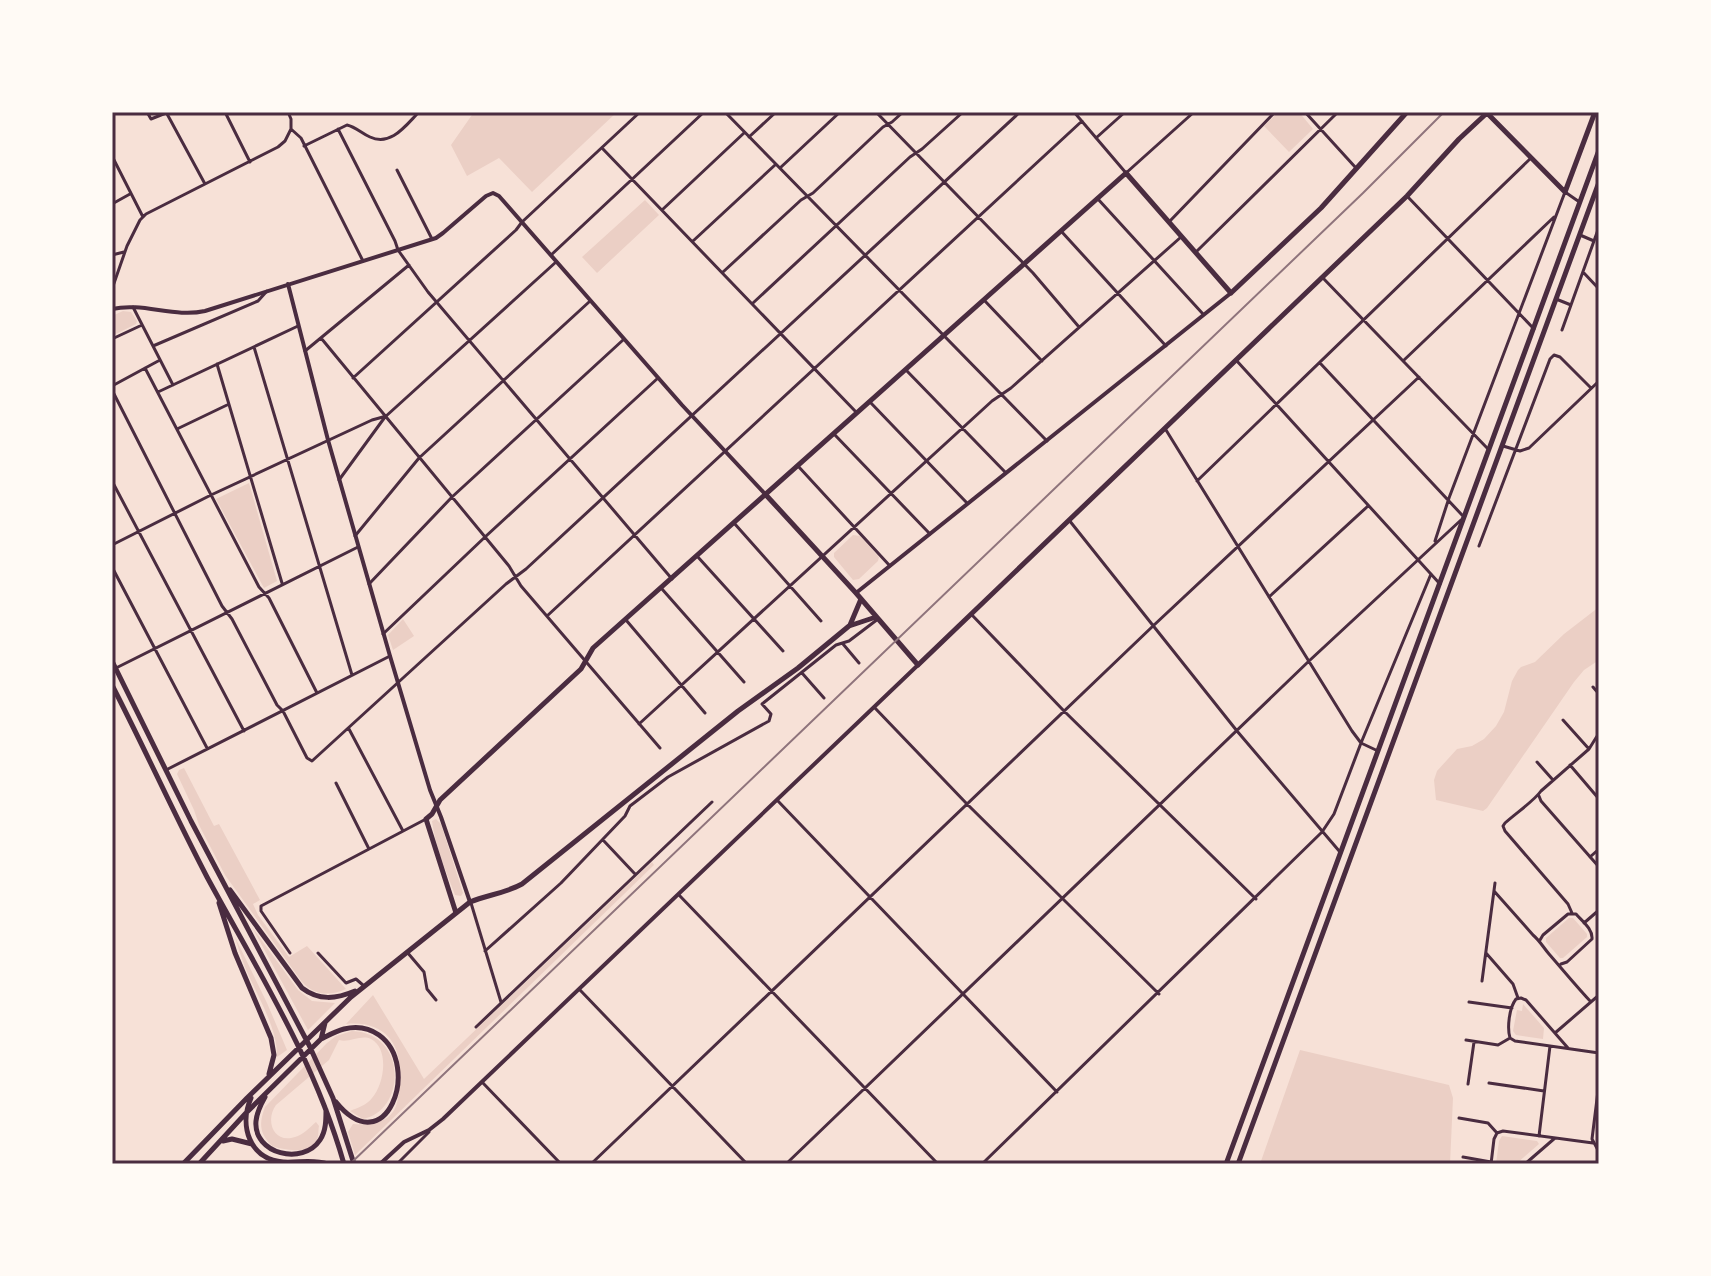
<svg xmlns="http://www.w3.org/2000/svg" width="1711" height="1276" font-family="'Work Sans',sans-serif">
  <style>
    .green { fill: #ebcfc5 }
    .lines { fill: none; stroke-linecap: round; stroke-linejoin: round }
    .minor { stroke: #4a2c40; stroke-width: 3 }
    .tertiary { stroke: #4a2c40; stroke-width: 4 }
    .secondary { stroke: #4a2c40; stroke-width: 4 }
    .primary { stroke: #4a2c40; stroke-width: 5 }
    .rail { stroke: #8f747c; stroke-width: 2 }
    .neatline { fill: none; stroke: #4a2c40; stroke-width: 3 }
  </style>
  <rect width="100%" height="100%" fill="#f7e1d7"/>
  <!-- green -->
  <path class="green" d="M474,112H617L532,192L499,158L467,176L451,145Z
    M1278,112H1299L1313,129L1289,152L1264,126Z
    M645,200L659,215L597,273L582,257Z
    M123,311L131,312L137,321L136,324L112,336V316Z
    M249,483L277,581L264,588L216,499Z
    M853,535L860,536L879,557L878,561L859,579L853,580L834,557V553Z
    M1599,607V660L1584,670L1574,682L1487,808L1483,811L1436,800L1434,780L1437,771L1457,749L1472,746L1484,739L1496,726L1504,712L1512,681L1518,670L1521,667L1535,662L1564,634Z
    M403,619L414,636L393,650L388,635Z
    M184,768L214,826L219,824L260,900L253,904L258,915L289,957L307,946L346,989C330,996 315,996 302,982L225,875L199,825L194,810L177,774L179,770Z
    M436,819L441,824L463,893L461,896L455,895C446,871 435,846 432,821Z
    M652,862L654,865L355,1155L348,1132L353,1124C369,1125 389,1124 396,1106C399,1099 398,1089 399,1082C404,1045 385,1020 346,1024L373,995L424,1079Z
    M1569,918H1573L1587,934V937L1563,958H1560L1546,942V938Z
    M252,927L298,990L312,1001L335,1003L308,1030Z
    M235,937L267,1003L287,1050L277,1057C278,1028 256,994 245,967C241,957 238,947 235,937Z
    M1523,1004L1544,1028L1543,1039L1516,1035L1513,1031L1517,1010L1522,1011Z
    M352,1031C408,1033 406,1111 363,1119L350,1111C357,1108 367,1105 372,1098C384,1085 390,1049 371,1039C361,1034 350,1043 339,1040L329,1060L276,1105C265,1120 273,1144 295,1137C303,1135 310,1127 316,1122L319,1126C318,1130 319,1135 317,1140C310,1155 284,1150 272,1146C259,1133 259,1123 265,1107L327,1043L336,1036Z
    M1300,1050L1449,1085L1453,1098L1450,1164H1260Z
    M1502,1136L1537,1141L1539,1144L1516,1164H1496L1499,1141Z"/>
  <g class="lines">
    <!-- minor -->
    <path class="minor" d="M147,112L151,119L166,113
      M166,112L205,184
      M225,112L250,162
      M288,112L291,119V129L301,138L363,261
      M725,112L1047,441
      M876,112L1033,273L1079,327
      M1074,112L1126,173L1194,112
      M1305,112L1356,168
      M338,129L395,241L398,250L428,292L672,579
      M749,137L776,112
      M1096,138L1125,112
      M304,146L347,125C356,127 361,133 370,137C391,147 406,125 419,112
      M602,148L857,413
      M112,156L143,217
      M780,168L840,112
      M397,170L432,239
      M1407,196L1534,329
      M1097,198L1203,314
      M112,204L130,194
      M662,210L744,133
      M1169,222L1275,112
      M1061,231L1166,346
      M1580,235L1594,241
      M693,241L775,165
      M1196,252L1338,112
      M112,255L124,252
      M551,255L704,112
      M723,272L801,200L813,193L883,127L892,122L903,112
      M1583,272L1599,289
      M1322,277L1489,450
      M112,289L127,246L140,220L146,214L278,147L285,141L291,129
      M1556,299L1571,305
      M984,300L1042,361
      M753,303L910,157L922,149L963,112
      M133,307L173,385
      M1562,330L1599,227
      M321,338L509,566L521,586L660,748
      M112,339L142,325
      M153,346L258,301L267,291
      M254,347L352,675
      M305,351L409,265
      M1236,360L1440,584
      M1403,361L1554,217
      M1320,363L1462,515
      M217,364L282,583
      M145,368L259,587L269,598L317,693
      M906,370L1006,473
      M353,378L516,230L522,222L640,112
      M112,386L160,360
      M112,390L222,606L232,619L277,705L283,711L307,758L312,761L506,584L526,569L1020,112
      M158,392L298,326
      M870,402L967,503
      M177,429L227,405
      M1166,430L1352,731L1361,743L1378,751
      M834,434L930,534
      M1503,446L1520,451L1529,448L1599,381
      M798,466L890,566
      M339,480L385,417L556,262
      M112,481L244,731
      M1197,481L1531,158
      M1069,520L1237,731L1340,852
      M734,523L821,621
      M355,536L419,458L589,302
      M1435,541L1449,498L1565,192L1578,201
      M112,545L211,495L372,420L383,417
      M1479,546L1550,359L1554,355L1560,357L1591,388
      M697,556L783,651
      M112,567L207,748
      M369,584L452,497L623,340
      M662,589L744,682
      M1269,597L1368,506
      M971,614L1064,711L1256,899
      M547,616L1082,121
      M626,620L705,713
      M383,634L485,537L658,378
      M843,644L859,663
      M116,668L358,547
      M802,673L824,698
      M1593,687L1599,694
      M874,707L967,804L1159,994
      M1563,720L1589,749
      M639,724L992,401L1011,388L1181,237
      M349,729L403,831
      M1537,762L1553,780
      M1570,765L1599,799
      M166,770L390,656
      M336,783L369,849
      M1539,796L1541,801L1599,867
      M777,800L1057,1092
      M603,840L635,874
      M1590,857L1599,849
      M1494,891L1533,935C1540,941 1543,947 1549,954C1563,970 1576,986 1591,1002
      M679,895L938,1164
      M471,903L501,1002
      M1572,913L1568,904L1505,831L1503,826L1505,823C1516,813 1534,801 1541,791L1589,749L1599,733
      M1584,923L1599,910
      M1540,940L1543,935L1568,914H1576C1582,921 1593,929 1592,939L1567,962L1561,964
      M485,951L561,883L625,816L630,806L668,777L769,721L771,714L762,704L836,645L849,641L878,619
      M407,952L424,972L427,989L436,1000
      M290,953L261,911V906L426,819
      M318,953L346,983L356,979L364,986
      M1486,953L1513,984L1518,998
      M1482,981L1495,883
      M580,990L747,1164
      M1469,1002L1512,1008
      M476,1027L712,802
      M1555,1033L1599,995
      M1510,1038C1507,1028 1509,1008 1516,999L1521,998L1526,1000L1568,1048
      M1510,1038L1515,1041L1599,1053
      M1466,1040L1498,1045L1510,1038
      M482,1082L561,1164
      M1489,1083L1544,1091
      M1599,1083L1592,1139L1599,1152
      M1468,1084L1474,1042
      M1459,1118L1488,1123L1497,1133
      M1497,1133L1503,1131L1593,1143
      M1539,1136L1550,1046
      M1463,1157L1491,1162
      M397,1164L429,1132
      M591,1164L1153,626L1419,377
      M786,1164L1309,661L1461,520
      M982,1164L1322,832L1334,814L1361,743L1431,574
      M1491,1164L1494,1139L1497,1133
      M1525,1164L1555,1138"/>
    <!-- tertiary -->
    <path class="tertiary" d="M288,284L328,440L390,656L430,790L441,817L470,902
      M112,309C143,302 174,318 205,311L436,238L443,233L486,196L493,193L499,196L682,405L766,495
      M856,593L1231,293"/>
    <!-- secondary -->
    <path class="secondary" d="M380,1164L404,1142L429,1130L443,1119L918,665"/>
    <!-- primary -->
    <path class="primary" d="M1487,113L1565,192L1595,112
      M766,495L856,593L918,665L1407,196L1459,139L1488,112
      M850,625L861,599
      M112,661L191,821L309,1045L333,1098L354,1164
      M112,685C145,749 174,814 207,877C259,973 314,1059 344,1164
      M230,890L302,988C319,1001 336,999 355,991
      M219,903L235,953L271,1038L274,1055L269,1074
      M456,913L426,819L432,814L440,800L581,669L593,648L1126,173L1231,293L1321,208L1407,112
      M321,1039C329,1035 336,1031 344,1029C356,1026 369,1028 379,1035C422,1066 386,1164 336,1102
      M265,1097C261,1104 257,1112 256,1121C253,1154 303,1166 320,1140C326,1131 326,1120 326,1110
      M251,1098C239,1125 249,1159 283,1162C298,1163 313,1159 328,1164
      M223,1141L232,1139L252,1144
      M183,1164L247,1098L351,997L470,902C487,895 506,893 522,884L738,711L798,668L849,626L876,617
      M199,1164L246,1113L321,1039L325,1023
      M1226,1164L1599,150
      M1238,1164L1599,182"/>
    <!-- rail -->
    <path class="rail" d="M350,1164L1363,193L1444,112"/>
  </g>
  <!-- border -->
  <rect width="1711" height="1276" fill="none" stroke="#fffaf5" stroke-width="228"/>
  <rect x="114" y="114" width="1483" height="1048" class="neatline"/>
</svg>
